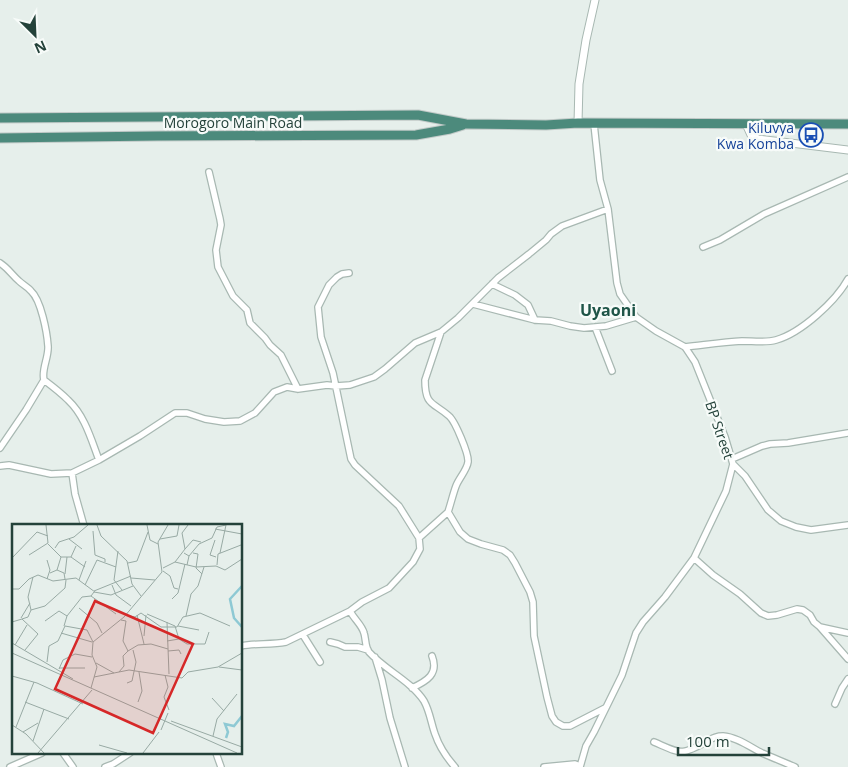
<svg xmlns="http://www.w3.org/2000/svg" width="848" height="767" font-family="'Open Sans',sans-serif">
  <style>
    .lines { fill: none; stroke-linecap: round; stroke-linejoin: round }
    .minor-casing { stroke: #a8b8b2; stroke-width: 8 }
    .tertiary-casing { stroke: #a8b8b2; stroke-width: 9 }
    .trunk-casing { stroke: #c2cac8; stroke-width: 11 }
    .minor { stroke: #fff; stroke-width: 5.5 }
    .tertiary { stroke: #fff; stroke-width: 7 }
    .trunk { stroke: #4c8a7c; stroke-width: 9 }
    .labels { text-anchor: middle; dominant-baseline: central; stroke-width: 4.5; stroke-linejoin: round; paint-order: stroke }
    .street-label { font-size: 14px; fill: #24423a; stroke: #f7fbf9 }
    .transit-label { font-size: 14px; fill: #164399; stroke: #f7fbf9; text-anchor: end }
    .quarter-label { font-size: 16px; font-weight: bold; fill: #1f5548; stroke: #f7fbf9 }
    .inset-river { fill: none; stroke: #8ec9d4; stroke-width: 2.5 }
    .inset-road { fill: none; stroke: #98aaa4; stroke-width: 1 }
    .view { fill: #d62828; fill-opacity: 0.15; stroke: #d62828; stroke-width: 2.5 }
    .inset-edge { fill: none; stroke: #24423a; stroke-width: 2.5 }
  </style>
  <rect width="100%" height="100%" fill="#e6efeb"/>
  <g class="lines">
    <!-- minor casing -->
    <g class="minor-casing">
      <path id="minor" d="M209,172L220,219L221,225L216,250L218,267L233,296L247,310L250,323L265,338L270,345L281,355L298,389
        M703,247L720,240L764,214L848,177
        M0,263C8,268 12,275 19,281C23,285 28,287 31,291C41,300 47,332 48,346C49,357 41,370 44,380C52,386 61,393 68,400C85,416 91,439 99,460
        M349,273L342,274L337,277L329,285L318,307L321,337L333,373L351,459L355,465L399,506L419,538
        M492,284L515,295L528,305L535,320
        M473,304L535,320L551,321L570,326L584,328L606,326L636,317
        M595,327L612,371
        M441,332L425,380C425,406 433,402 449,416C455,421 469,454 468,462C467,470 459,478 456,486C453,494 451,503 448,512L460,532L468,539L481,544L503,550L510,555L515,563L530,592L533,602L534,636L547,697L552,716L556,722L563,726H570L605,708
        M685,347C704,345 723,342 742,341C753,341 766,343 776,340C801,333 836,301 848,279
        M0,448L26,410L44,380
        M732,459L762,446L770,444L788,443L848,433
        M733,464L745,476L768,510L781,521L796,527L811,530L848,525
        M0,466L9,465L51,474L72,473L99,460L140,436L175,413H187L205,419L224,422L240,421L255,413L274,392L287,387L298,389L327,385L336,386L350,385L374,377L385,369L415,343L441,332L458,318L498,278L529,254L546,240L551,234L562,226L608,209
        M72,473L75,494L84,526
        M694,558L713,575L740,594L761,613L768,616L777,615L797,609L803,610L810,615L814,622L820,627L848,633
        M350,611C354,619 362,625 364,633C366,639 365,647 369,652C385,670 411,681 424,701C430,712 431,723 435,734C439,746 447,758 455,767
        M820,627L848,659
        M303,635L320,662
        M330,642L338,644L345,647H358L368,650
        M241,646C256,643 271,645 286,642L350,611L362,602L389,588L413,562L420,549L419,538L448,512
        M375,657L382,680L390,718L405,767
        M412,688C427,681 439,674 432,656
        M835,704L842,688L848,679
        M654,742C682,754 680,756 708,741C712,738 717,736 723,736C737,737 750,747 762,753C773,758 784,762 795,767
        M63,753L73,767
        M216,753L221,767
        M10,767L42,753
        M105,767L113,764L130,753
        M544,767L575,764L580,766
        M580,767L586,746L594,732L622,675L636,633L643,622L665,597L694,558L726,491L733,464L725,437L695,362L685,347L656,331L636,317L620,294L617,283L608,209L600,180L594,124"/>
    </g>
    <!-- tertiary casing -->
    <g class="tertiary-casing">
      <path id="tertiary" d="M578,123L579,84L586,40L595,0
        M746,124L751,135L758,139L848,150"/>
    </g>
    <!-- trunk casing -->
    <g class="trunk-casing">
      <path id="trunk" d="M0,118L418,115L466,124L546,125L578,123L848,124
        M0,138L157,136L416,135L450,129L463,125"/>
    </g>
    <!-- minor -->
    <use href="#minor" class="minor"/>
    <!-- tertiary -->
    <use href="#tertiary" class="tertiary"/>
    <!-- trunk -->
    <use href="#trunk" class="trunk"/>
  </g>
  <!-- icons -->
  <defs>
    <g id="bus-ring" transform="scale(1.25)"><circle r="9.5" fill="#f7fbf9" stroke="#1a4fb4" stroke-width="1.5"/><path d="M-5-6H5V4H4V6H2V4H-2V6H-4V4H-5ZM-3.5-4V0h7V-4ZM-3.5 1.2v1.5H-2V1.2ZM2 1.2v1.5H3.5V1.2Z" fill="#1a4fb4"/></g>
  </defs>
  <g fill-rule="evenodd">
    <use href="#bus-ring" x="811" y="135"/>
  </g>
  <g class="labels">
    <!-- street labels -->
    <g class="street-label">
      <text x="233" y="122">Morogoro Main Road</text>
      <text transform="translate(720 430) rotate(71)">BP Street</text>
    </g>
    <!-- transit labels -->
    <g class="transit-label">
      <text x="794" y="127">Kiluvya<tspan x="794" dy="16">Kwa Komba</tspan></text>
    </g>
    <!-- quarter labels -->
    <g class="quarter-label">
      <text x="608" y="310">Uyaoni</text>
    </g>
  </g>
  <!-- overview -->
  <g transform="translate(12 524)">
    <rect width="230" height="230" fill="#e6efeb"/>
    <path class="inset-river" d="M230,62L218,75L222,94L230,103M214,214L216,208L213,200L222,202L230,192"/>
    <path class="inset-road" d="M85,1L89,12L115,37L120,60L129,72M135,1L138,16L146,20M203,5L230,10M81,7L83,31L93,35V38M57,15L70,25M148,15L165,12L167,1M203,16L198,31L204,33M36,20L49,33M43,24L47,18L62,13L76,1M173,25L181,16L189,18M106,27L102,56L110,66M172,29L177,32L175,41M181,29L186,30L184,44L190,50M208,29L214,1M17,31L36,19L34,1M177,32L187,20L200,14L205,3L214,1M59,33L73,43M0,34L25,8L36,12M163,38L173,25L170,9L176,1M116,39L125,37L136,8M205,41L206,30L229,21M151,44L163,38L184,43L204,42L213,46L230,35M45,46L49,33H59L64,22M151,47L158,52L162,64L166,65M38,49L45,46L52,49L53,55M53,50L55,33M119,54L143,56M35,55L38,46L35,36M67,56L74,37M73,61L85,36L104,43M100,61L104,71L119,82M0,65H7L17,55L26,51L41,57L64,54L83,68M82,67L119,52M79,72L82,68L99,71L121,62M160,75L166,69L173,40M67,84L85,99L90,109M19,86L33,82L53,64L54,56M135,90L163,102L167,115M114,91L123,93L129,89L149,103H165L171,93L188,89L218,102M125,91L132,120M174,92L179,70L186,62L192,43M9,94L18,79M10,95L16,93L19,86L16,73L21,53M33,97L47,87L55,92M0,98L10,95L26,110L13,126M155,98L157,150M52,102L55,92L70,73L79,72L104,90M166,102L187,106M49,109L80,118M132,112L134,91M155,117L167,115L175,120H193L197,108M0,119L61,155M3,121L15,101M116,127L126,121L139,120L156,125M156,127L167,126L169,130M0,129L225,229M35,138L37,122L46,117L53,102L75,106L81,118M84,139L102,149M207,143L230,146M47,144H73M47,145L51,136L63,130L80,133M107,148L112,142L111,132L116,127L111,117L114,97L109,96M153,151L156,163L152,173L157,186M0,152L25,159L71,180M82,153L117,146L170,154L176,148L206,143L230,129M115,159L120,157L124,138L121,126M79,164L85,143L80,131L81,118L112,93L150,48L146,18L156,1M200,174L212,187M13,178L57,195M126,178L130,167L127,148M159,197L230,223M0,201L14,210L32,229M4,203L22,158M149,206L156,189M11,208L26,199M201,212L205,195L225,170M21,217L32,185M87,221L115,229M26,229L80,166M131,229L147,208"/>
    <path class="view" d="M83,77L181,120L141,209L43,165Z"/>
    <rect width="230" height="230" class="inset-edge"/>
  </g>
  <!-- north arrow -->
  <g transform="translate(35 35) rotate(156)" stroke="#f7fbf9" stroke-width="4" paint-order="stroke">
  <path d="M0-4L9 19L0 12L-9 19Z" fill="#24423a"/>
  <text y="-8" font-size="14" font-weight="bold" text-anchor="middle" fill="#24423a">N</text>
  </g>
  <!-- scale -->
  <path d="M678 747v8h91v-8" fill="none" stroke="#24423a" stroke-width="2.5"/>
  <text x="686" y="747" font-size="15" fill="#24423a" stroke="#f7fbf9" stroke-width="4" paint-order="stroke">100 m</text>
</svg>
